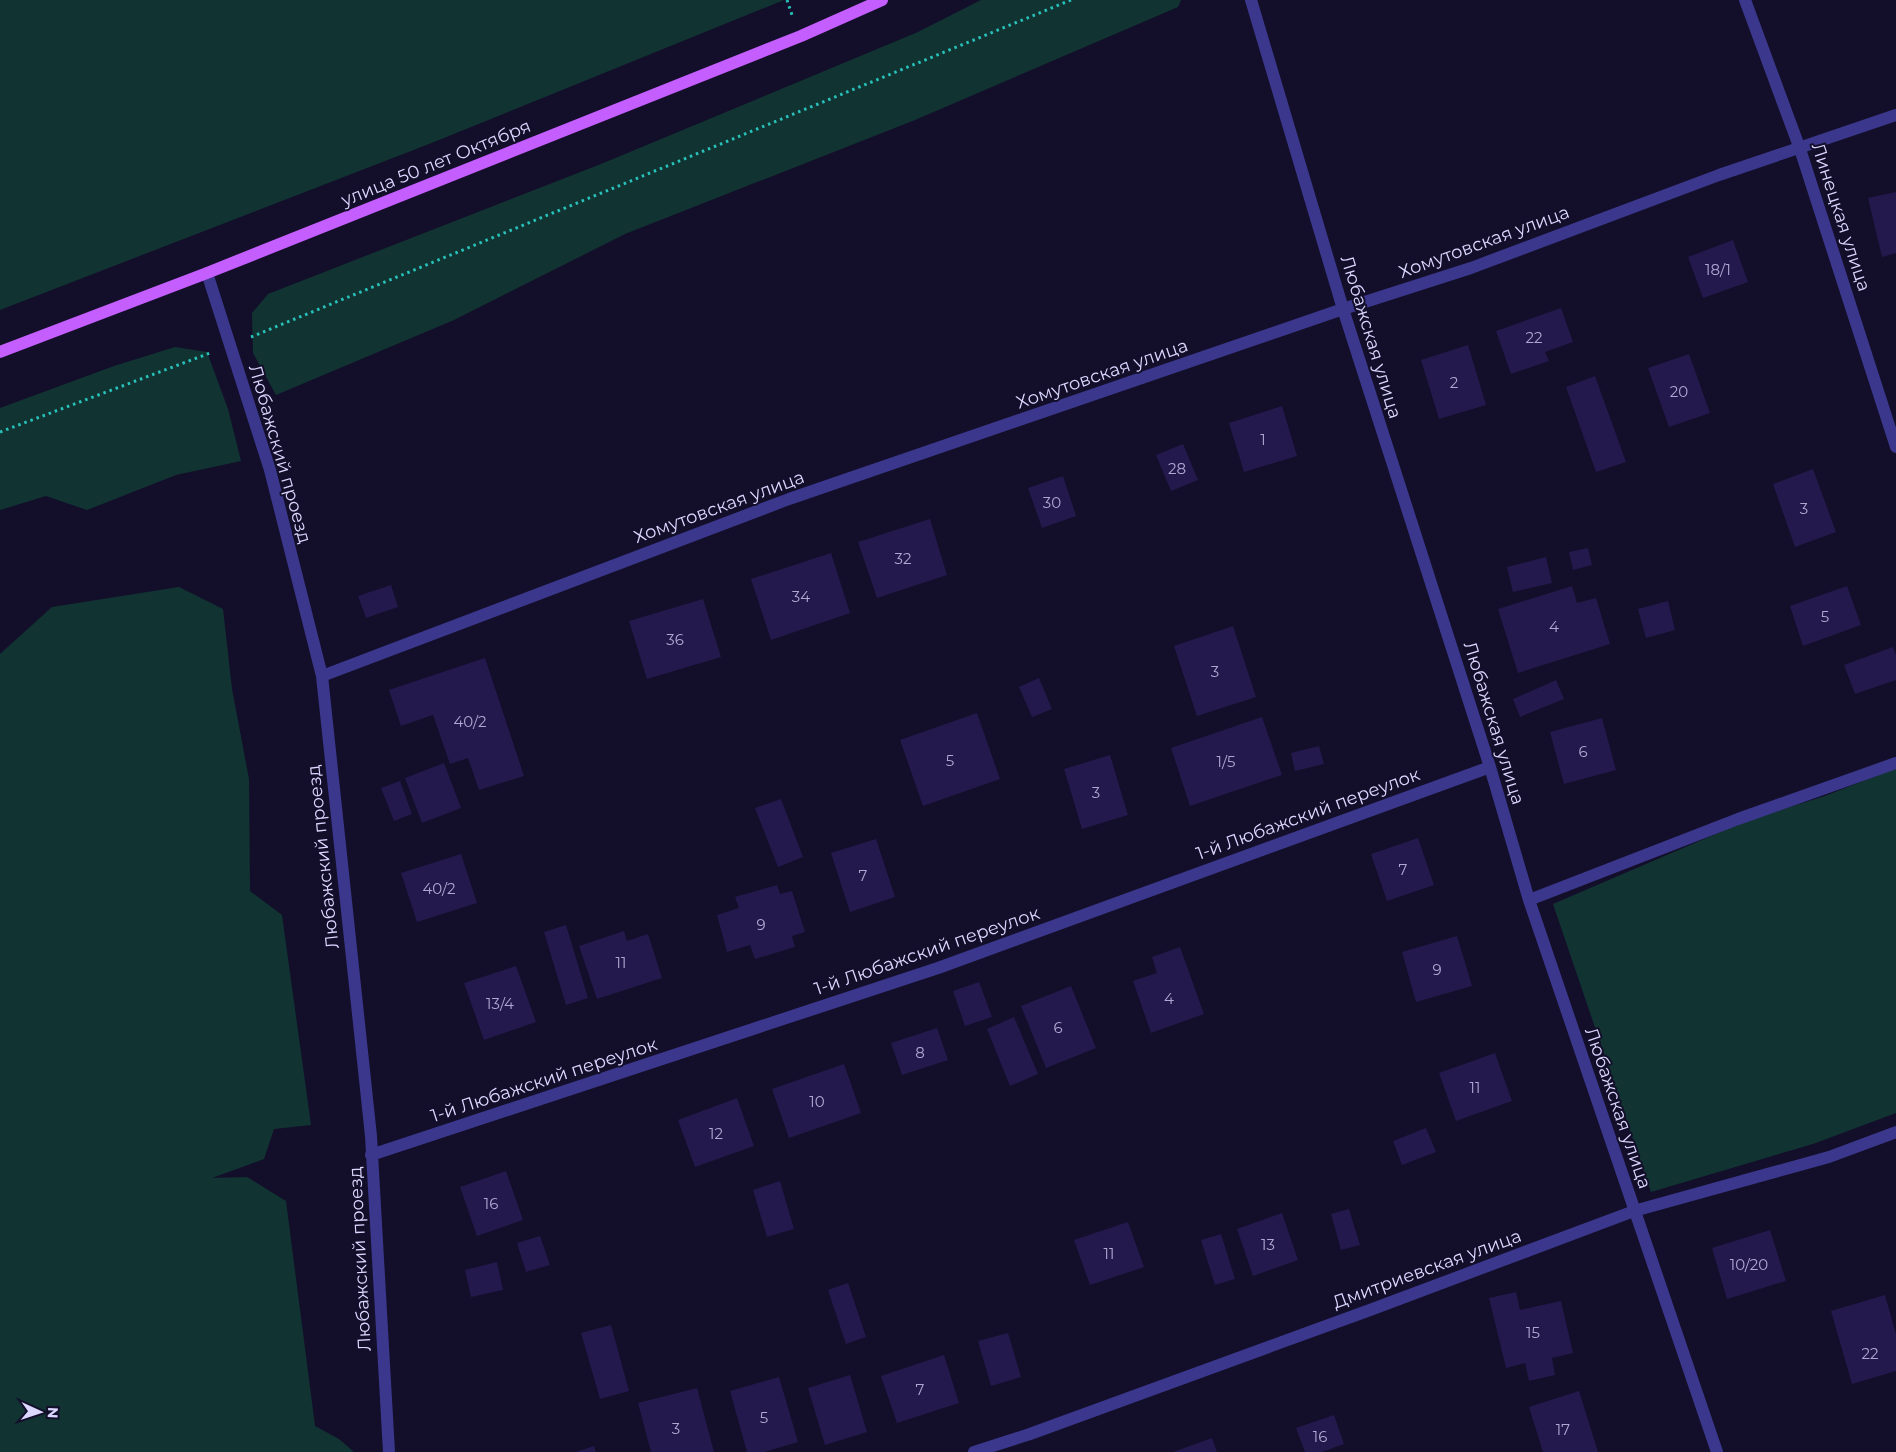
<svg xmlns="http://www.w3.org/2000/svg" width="1896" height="1452" font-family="Montserrat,sans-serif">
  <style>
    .green { fill: #113433 }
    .building { fill: #24194c }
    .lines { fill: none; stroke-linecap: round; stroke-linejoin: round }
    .path { stroke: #28c2ba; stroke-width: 3; stroke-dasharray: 2.5 4; stroke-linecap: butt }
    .minor { stroke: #3b378c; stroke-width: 12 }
    .primary { stroke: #c45eff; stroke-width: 12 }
    .labels { text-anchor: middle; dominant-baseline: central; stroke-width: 4; stroke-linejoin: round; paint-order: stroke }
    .number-label { font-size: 15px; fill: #aea8d2 }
    .street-label { font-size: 18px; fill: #dcd7ff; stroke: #130f2a }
  </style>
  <rect width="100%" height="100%" fill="#130f2a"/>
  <!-- green -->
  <path class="green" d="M0,0H784L429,144L0,310Z
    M981,0H1181L1178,7L915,120L625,234L454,320L276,395L253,353L252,313L268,294L601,164L918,32Z
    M175,347L207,352L228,409L241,461L176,475L87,510L46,496L0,510V408L114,366Z
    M179,587L223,609L232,689L249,779L250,891L282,915L311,1125L274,1129L264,1159L212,1178L247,1177L286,1201L315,1426L339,1439L354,1452H0V654L52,607Z
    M1896,768V1113L1813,1144L1651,1192L1553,904L1746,821L1825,796Z"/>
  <!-- building -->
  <path class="building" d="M1896,192V253L1882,257L1868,198Z
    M1733,240L1748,282L1703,298L1688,257Z
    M1561,308L1573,342L1545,352L1549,361L1511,374L1496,331Z
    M1468,345L1486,405L1439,419L1421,360Z
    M1689,354L1710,413L1669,427L1648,368Z
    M1595,376L1626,462L1596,472L1566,387Z
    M1282,406L1297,456L1244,472L1229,423Z
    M1183,444L1198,480L1171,491L1156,455Z
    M1813,469L1836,532L1795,547L1773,484Z
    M1063,476L1076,516L1042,528L1028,488Z
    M930,519L947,575L877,598L858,542Z
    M1588,548L1592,565L1573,570L1569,552Z
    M831,553L850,613L771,640L751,579Z
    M1546,557L1552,583L1513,592L1507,567Z
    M391,585L398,607L366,618L358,596Z
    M1572,586L1577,603L1596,598L1610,644L1518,673L1498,609Z
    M1847,586L1861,625L1803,646L1790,606Z
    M703,599L721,657L647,679L629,621Z
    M1668,601L1675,630L1646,638L1638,609Z
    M1233,626L1256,697L1197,716L1174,646Z
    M1893,647L1896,655V680L1855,694L1844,665Z
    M485,658L524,776L479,790L468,758L450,764L433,715L401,726L389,690Z
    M1039,678L1052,709L1032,717L1019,687Z
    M1556,680L1564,699L1520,717L1513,699Z
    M977,713L1000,779L923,806L900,740Z
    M1262,717L1282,775L1190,806L1171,748Z
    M1602,718L1616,770L1564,784L1550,732Z
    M1319,746L1324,764L1295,771L1291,753Z
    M1110,755L1128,815L1082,829L1064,769Z
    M444,763L461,808L422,823L405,778Z
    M400,781L412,814L394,821L381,788Z
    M781,799L803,857L778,867L755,808Z
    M1418,838L1434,885L1387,901L1371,854Z
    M876,839L895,897L850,912L831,853Z
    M461,854L477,903L417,922L401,873Z
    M777,885L780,894L792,891L805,932L792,936L795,947L755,959L750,945L727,952L717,915L739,908L735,897Z
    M566,925L588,998L566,1005L544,932Z
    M624,931L627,941L648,934L662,978L597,999L579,946Z
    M1457,936L1472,986L1416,1002L1402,952Z
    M1180,947L1204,1014L1151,1033L1133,981L1157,973L1152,957Z
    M516,966L536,1022L484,1040L464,983Z
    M979,982L992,1017L965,1026L953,991Z
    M1071,986L1096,1048L1046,1068L1021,1006Z
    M1014,1017L1038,1074L1010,1086L987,1029Z
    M937,1028L948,1060L902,1075L891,1043Z
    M1495,1053L1512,1101L1456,1121L1439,1073Z
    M844,1064L861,1113L789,1138L772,1089Z
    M737,1098L754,1146L695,1167L678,1120Z
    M1426,1128L1436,1152L1402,1165L1393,1141Z
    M506,1171L523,1220L477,1236L460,1187Z
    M780,1181L794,1229L767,1237L753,1190Z
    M1349,1209L1360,1245L1341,1250L1331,1214Z
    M1282,1213L1298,1260L1253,1276L1237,1229Z
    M1128,1222L1144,1267L1090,1285L1074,1240Z
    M1770,1230L1786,1281L1727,1299L1712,1248Z
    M1221,1234L1235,1279L1215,1285L1201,1240Z
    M540,1236L550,1265L526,1272L517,1243Z
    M497,1262L503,1290L471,1297L465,1270Z
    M848,1283L866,1337L846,1344L828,1290Z
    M1516,1292L1520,1310L1561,1301L1573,1353L1552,1358L1555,1375L1529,1381L1525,1363L1506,1368L1489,1298Z
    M1885,1295L1896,1334V1371L1852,1384L1831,1311Z
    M611,1325L629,1391L600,1399L581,1333Z
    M1008,1333L1021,1377L991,1386L978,1341Z
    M944,1355L959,1403L897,1423L881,1376Z
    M850,1375L867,1432L825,1445L808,1388Z
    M779,1377L798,1442L764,1452H747L730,1391Z
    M697,1388L714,1452H651L638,1403Z
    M1579,1391L1598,1452H1543L1529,1407Z
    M1334,1415L1344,1444L1322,1452H1305L1296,1428Z
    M1212,1438L1217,1452H1173Z
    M594,1446L596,1452H576Z"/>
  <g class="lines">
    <!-- path -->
    <path class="path" d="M787,0L792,15
      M251,337L1071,0
      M0,432L210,353"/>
    <!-- minor -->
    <path class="minor" d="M1251,0L1343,309L1490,767L1529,900L1717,1452
      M1745,0L1800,149L1896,447
      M207,273L270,470L322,676L371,1136L389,1452
      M322,676L789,499L1343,309L1471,268L1719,175L1896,115
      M1529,900L1738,819L1896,763
      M371,1155L938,968L1490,767
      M974,1452L1030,1434L1370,1310L1634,1211L1829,1157L1896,1132"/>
    <!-- primary -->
    <path class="primary" d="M0,352L207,273L801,36L882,0"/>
  </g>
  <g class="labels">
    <!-- number labels -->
    <g class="number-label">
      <text x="1718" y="269">18/1</text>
      <text x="1534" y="337">22</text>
      <text x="1454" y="382">2</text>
      <text x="1679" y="391">20</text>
      <text x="1263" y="439">1</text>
      <text x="1177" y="468">28</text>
      <text x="1052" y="502">30</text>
      <text x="1804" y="508">3</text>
      <text x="903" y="558">32</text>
      <text x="801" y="596">34</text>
      <text x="1825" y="616">5</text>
      <text x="1554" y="626">4</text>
      <text x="675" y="639">36</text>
      <text x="1215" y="671">3</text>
      <text x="470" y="721">40/2</text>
      <text x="1583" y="751">6</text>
      <text x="950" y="760">5</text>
      <text x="1226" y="761">1/5</text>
      <text x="1096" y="792">3</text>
      <text x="1403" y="869">7</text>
      <text x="863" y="875">7</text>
      <text x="439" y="888">40/2</text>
      <text x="761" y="924">9</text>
      <text x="621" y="962">11</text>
      <text x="1437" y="969">9</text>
      <text x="1169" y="998">4</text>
      <text x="500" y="1003">13/4</text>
      <text x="1058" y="1027">6</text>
      <text x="920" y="1052">8</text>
      <text x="1475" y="1087">11</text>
      <text x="817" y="1101">10</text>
      <text x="716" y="1133">12</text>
      <text x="491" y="1203">16</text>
      <text x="1268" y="1244">13</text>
      <text x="1109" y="1253">11</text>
      <text x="1749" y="1264">10/20</text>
      <text x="1533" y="1332">15</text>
      <text x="1870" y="1353">22</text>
      <text x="920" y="1389">7</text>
      <text x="764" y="1417">5</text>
      <text x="676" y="1428">3</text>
      <text x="1563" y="1429">17</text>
      <text x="1320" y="1436">16</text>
    </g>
    <!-- street labels -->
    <g class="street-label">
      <text transform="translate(436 163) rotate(-22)">улица 50 лет Октября</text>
      <text transform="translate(1841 217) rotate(72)">Линецкая улица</text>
      <text transform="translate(1484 242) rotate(-20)">Хомутовская улица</text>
      <text transform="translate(1371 337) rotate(73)">Любажская улица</text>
      <text transform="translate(1102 374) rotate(-19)">Хомутовская улица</text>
      <text transform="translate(280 454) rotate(74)">Любажский проезд</text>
      <text transform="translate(719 507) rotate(-20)">Хомутовская улица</text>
      <text transform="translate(1494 723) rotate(73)">Любажская улица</text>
      <text transform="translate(1308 814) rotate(-20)">1-й Любажский переулок</text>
      <text transform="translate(323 857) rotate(-96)">Любажский проезд</text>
      <text transform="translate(927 951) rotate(-19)">1-й Любажский переулок</text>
      <text transform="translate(544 1080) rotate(-18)">1-й Любажский переулок</text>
      <text transform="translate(1618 1108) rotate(71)">Любажская улица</text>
      <text transform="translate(360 1259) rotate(-93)">Любажский проезд</text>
      <text transform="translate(1427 1269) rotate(-20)">Дмитриевская улица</text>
    </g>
  </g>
  <!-- north arrow -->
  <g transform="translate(40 1412) rotate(93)" stroke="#130f2a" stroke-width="4" paint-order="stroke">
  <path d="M0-4L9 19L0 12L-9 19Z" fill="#dcd7ff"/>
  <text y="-8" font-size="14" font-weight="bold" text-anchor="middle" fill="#dcd7ff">N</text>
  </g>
</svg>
